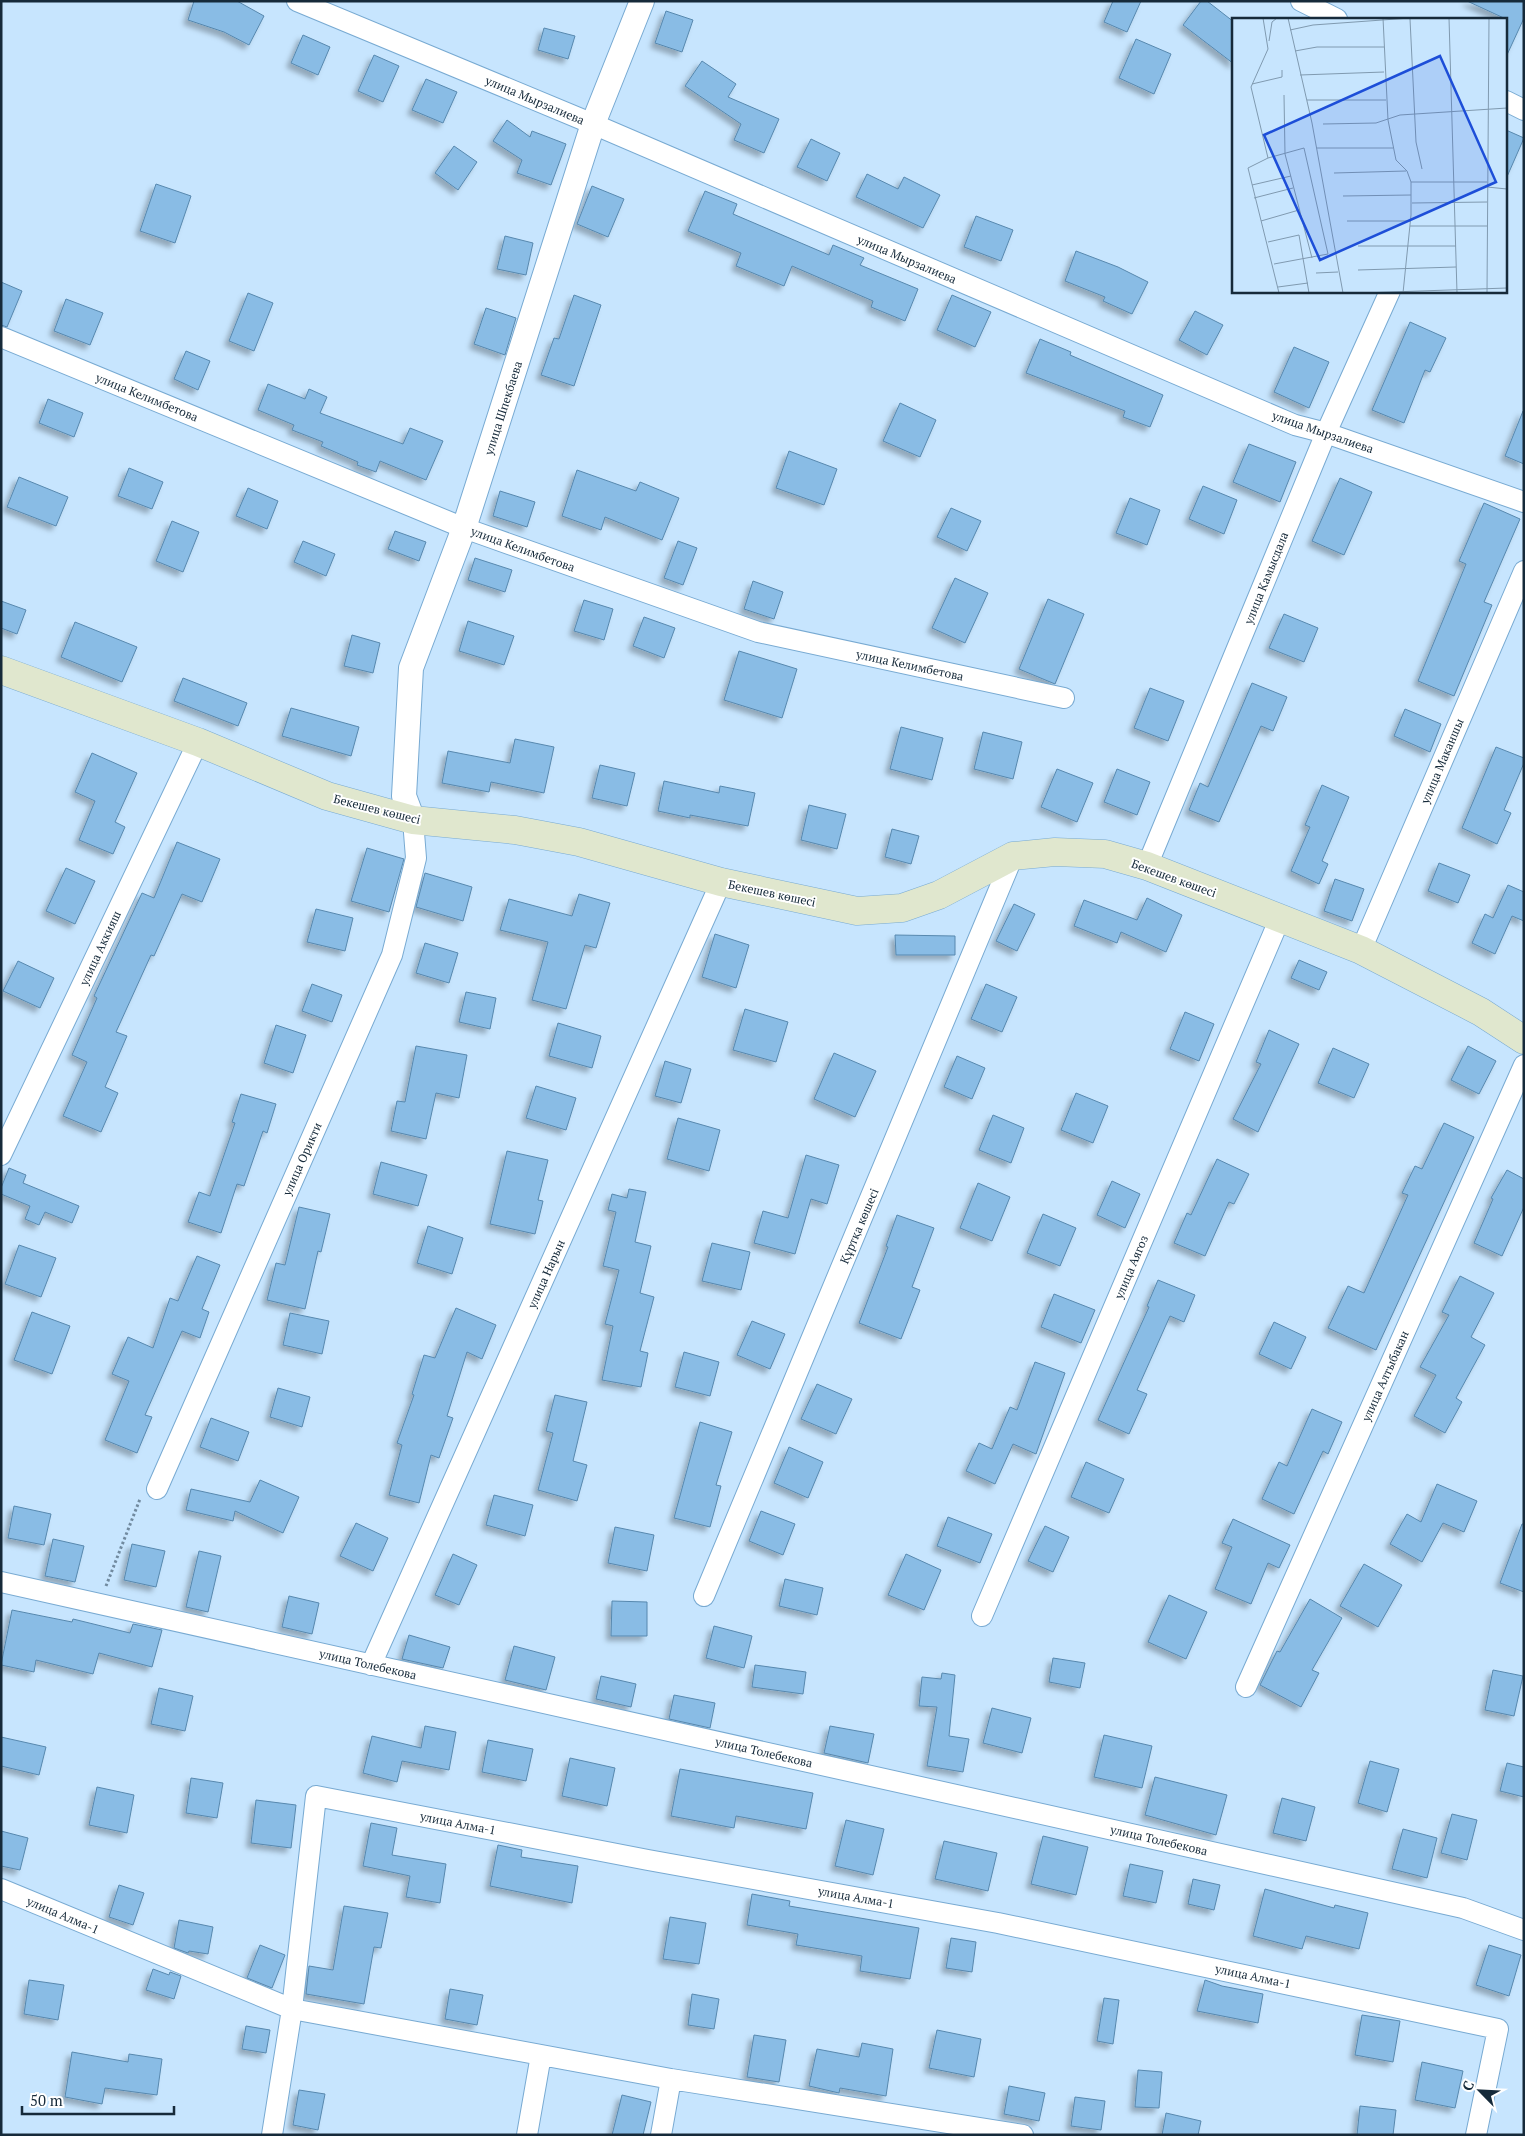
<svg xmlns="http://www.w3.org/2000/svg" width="1525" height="2136" font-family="'PT Serif',serif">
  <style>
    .building { fill: #89bce5; stroke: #5788ae; filter: url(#shadow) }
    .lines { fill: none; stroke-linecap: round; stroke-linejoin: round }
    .minor-casing { stroke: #78aad2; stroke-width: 22 }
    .tertiary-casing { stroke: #78aad2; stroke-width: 26 }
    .secondary-casing { stroke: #78aad2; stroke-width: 29 }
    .path { stroke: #718a9f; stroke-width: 3; stroke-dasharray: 2.5 2.5; stroke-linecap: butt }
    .minor { stroke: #fff; stroke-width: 20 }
    .tertiary { stroke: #fff; stroke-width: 24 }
    .secondary { stroke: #e0e7ce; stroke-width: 28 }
    .labels { text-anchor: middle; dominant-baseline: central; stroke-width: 4; stroke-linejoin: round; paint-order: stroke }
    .street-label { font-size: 12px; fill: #162a3a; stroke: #fff }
    .inset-road { fill: none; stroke: #809ab0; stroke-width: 1 }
    .view { fill: #1d4ed8; fill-opacity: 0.15; stroke: #1d4ed8; stroke-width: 2.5 }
    .inset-edge { fill: none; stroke: #162a3a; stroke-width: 2.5 }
  </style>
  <defs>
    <filter id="shadow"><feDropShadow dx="-4.5" dy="4.5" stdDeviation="2.5" flood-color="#0004"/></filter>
  </defs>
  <rect width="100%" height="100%" fill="#c7e5fe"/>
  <!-- building -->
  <path class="building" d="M194,1H237L264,16L249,45L224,32L188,20Z
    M1113,1H1141L1127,32L1104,22Z
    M1201,1H1207L1234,22V64L1183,25Z
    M1467,1H1524V18L1506,57V19Z
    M666,11L693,20L682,52L655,43Z
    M544,28L575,36L568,59L538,50Z
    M303,35L330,47L318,75L291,63Z
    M1136,39L1171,54L1154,94L1119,78Z
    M374,55L399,66L383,102L358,91Z
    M702,61L736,84L728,97L779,119L764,153L734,140L741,124L685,86Z
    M426,79L457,92L443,123L412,110Z
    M507,120L530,137L532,131L566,144L551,185L517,173L522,160L493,141Z
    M1506,130L1524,138L1506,179Z
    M811,139L840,153L827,181L797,167Z
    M454,146L477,162L458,190L435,173Z
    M867,174L898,189L904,177L940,195L923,228L856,197Z
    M156,184L191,196L175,243L140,231Z
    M592,186L624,199L608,237L577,224Z
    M705,191L737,204L733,214L829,255L833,245L864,258L860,265L918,289L905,321L871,307L873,301L792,266L784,286L736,266L741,253L688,231Z
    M976,216L1013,230L1001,261L964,247Z
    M505,236L533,243L526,275L497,269Z
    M1076,251L1118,267L1148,282L1132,314L1103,301L1105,297L1065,281Z
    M1,282L22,291L7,327L1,325Z
    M248,293L273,303L254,351L229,341Z
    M574,295L601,305L574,386L541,375L554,338L559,339Z
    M952,295L991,312L975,347L937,330Z
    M66,299L103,313L90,345L54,331Z
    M486,308L516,318L505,355L474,344Z
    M1195,311L1223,325L1207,355L1179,340Z
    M1410,322L1446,338L1430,372L1425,370L1404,423L1372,410Z
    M1040,339L1071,352L1070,355L1163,395L1150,427L1123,417L1125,411L1026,373Z
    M1294,347L1329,362L1309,408L1274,392Z
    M186,351L210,361L198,390L174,379Z
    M268,384L305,399L309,389L327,397L320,413L403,444L410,428L443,441L426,480L380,461L376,472L357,465L358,462L321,446L323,442L292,430L294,425L258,410Z
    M48,399L83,413L74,437L39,423Z
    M900,403L936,420L920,457L883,441Z
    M1523,411H1524V464L1505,456Z
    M1249,444L1296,462L1280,502L1233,482Z
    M789,451L837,469L824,505L776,488Z
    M129,468L163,482L152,509L118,496Z
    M577,470L636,491L640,482L679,498L662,540L605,517L601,530L562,516Z
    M19,477L68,497L56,526L7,507Z
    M1340,478L1372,492L1344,555L1312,541Z
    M1203,486L1237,500L1224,534L1189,519Z
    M248,488L278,501L267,529L236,516Z
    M500,491L535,502L527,527L493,516Z
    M1130,498L1160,510L1147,545L1116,533Z
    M1484,503L1520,519L1484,602L1492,605L1454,696L1418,681L1466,564L1459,561Z
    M951,508L981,521L967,551L937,537Z
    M172,521L199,532L183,572L156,561Z
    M395,531L426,542L419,561L388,549Z
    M303,541L335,554L326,576L294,562Z
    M678,541L697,548L683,585L664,578Z
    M475,558L512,570L505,592L468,580Z
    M955,578L988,593L965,643L932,628Z
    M753,581L783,592L774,619L744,609Z
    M1048,599L1084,614L1055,684L1019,669Z
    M584,600L613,609L604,640L574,631Z
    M1,601L26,610L17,634L1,628Z
    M1284,614L1318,628L1304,662L1269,648Z
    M644,617L675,628L664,658L633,646Z
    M468,621L514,636L504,665L459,651Z
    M75,622L137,647L122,682L61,657Z
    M352,635L380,643L373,673L344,666Z
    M739,651L797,669L782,718L724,700Z
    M183,678L247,703L238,726L174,701Z
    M1252,683L1287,697L1273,731L1261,726L1219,822L1189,810L1200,783L1208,787Z
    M1150,688L1184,701L1168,741L1134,728Z
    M291,708L359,727L351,756L282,736Z
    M1405,709L1441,724L1430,752L1394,736Z
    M901,727L943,738L932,780L890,769Z
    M983,732L1022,742L1013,779L974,769Z
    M515,739L554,747L544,793L491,782L489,792L442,783L448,751L510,763Z
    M1496,747L1524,758V763L1504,810L1511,813L1497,844L1462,828Z
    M92,753L137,773L115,822L125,827L113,854L79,840L95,801L75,792Z
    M600,765L635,773L627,806L592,798Z
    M1057,769L1093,783L1077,822L1041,807Z
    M1117,769L1150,782L1137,815L1104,802Z
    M664,781L719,793L720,786L755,793L748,826L690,815V818L658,811Z
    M1322,785L1349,797L1322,861L1328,864L1319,884L1291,871L1310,827L1305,825Z
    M809,805L846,814L837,849L801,840Z
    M892,829L919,836L911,864L885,857Z
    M177,842L220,859L202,902L182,894L154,956L151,955L116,1032L127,1036L105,1087L118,1093L101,1132L63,1116L87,1062L72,1055L97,998L94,996L142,893L154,898Z
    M367,848L404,859L389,912L351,901Z
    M1439,863L1470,875L1458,903L1428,891Z
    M66,868L95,881L75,924L46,911Z
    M425,873L472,887L463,921L416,907Z
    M1335,879L1364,889L1352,921L1324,911Z
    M1508,885L1524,892V921L1512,916L1495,954L1472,943L1485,914L1493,918Z
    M579,894L610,903L596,948L585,945L566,1009L532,1000L548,942L500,930L509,899L572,916Z
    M1147,898L1182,915L1166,952L1121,932L1117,943L1074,926L1084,900L1137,920Z
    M1014,904L1035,914L1017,951L996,941Z
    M316,909L353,918L345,951L307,942Z
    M715,934L749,945L736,988L702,977Z
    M895,935L955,936V955H896Z
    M425,943L458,953L449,983L416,973Z
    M1299,960L1327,972L1319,990L1291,978Z
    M18,961L54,978L40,1008L3,991Z
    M312,984L342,995L332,1022L302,1011Z
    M986,984L1017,997L1002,1032L971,1019Z
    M466,992L496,998L490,1029L459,1022Z
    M745,1009L788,1022L776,1062L733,1050Z
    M1185,1012L1214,1024L1199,1061L1170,1049Z
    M558,1023L601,1036L592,1068L549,1056Z
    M276,1025L306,1035L293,1073L264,1063Z
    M1269,1030L1299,1044L1258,1132L1233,1119L1261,1064L1256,1062Z
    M416,1046L467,1055L459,1098L436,1093L426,1139L391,1131L397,1101L405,1102Z
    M1468,1046L1496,1061L1479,1094L1451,1080Z
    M1333,1048L1369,1064L1354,1098L1318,1083Z
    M834,1053L876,1071L855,1117L814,1099Z
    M957,1056L985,1068L972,1099L944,1087Z
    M665,1061L691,1069L681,1103L655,1096Z
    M536,1086L576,1098L566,1130L526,1118Z
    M1076,1093L1108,1106L1093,1143L1061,1130Z
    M241,1094L276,1104L267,1133L263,1131L244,1186L237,1184L221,1233L188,1222L199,1192L210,1196L235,1123L232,1122Z
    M993,1115L1024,1128L1011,1163L979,1150Z
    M678,1118L720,1130L709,1171L667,1159Z
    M1444,1123L1474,1137L1376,1350L1328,1328L1348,1286L1364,1293L1408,1195L1402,1193L1415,1166L1422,1169Z
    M507,1151L548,1160L538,1200L543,1201L535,1234L490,1224Z
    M806,1155L839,1165L827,1204L811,1199L795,1254L754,1243L763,1211L788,1218Z
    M1217,1159L1249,1174L1234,1204L1229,1202L1205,1256L1174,1243L1187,1213L1191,1215Z
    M381,1162L427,1175L418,1206L373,1194Z
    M9,1168L26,1175L23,1183L79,1206L72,1223L45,1212L39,1225L25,1219L30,1206L1,1194V1188Z
    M1507,1170L1524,1179V1207L1502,1256L1474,1243L1493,1199L1491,1198Z
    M1112,1181L1140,1194L1125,1228L1097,1215Z
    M978,1183L1010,1197L992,1241L960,1228Z
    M629,1189L646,1192L635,1242L651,1246L640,1293L654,1297L640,1351L648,1353L641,1387L602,1380L613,1326L605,1324L619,1270L603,1266L616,1212L608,1210L612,1194L627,1198Z
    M299,1207L330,1214L321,1252L318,1251L305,1309L267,1300L276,1263L285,1265Z
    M1043,1214L1076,1228L1060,1266L1027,1253Z
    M897,1215L934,1228L912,1287L920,1290L901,1339L859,1323L888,1247L886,1246Z
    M428,1226L463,1238L452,1274L417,1263Z
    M712,1243L750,1252L741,1290L702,1281Z
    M19,1245L56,1258L41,1297L5,1284Z
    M197,1256L220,1265L202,1309L209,1312L200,1338L182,1331L145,1415L152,1417L137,1453L105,1440L129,1381L112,1374L128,1337L153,1348L170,1298L178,1301Z
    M1460,1276L1494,1293L1471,1337L1485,1345L1456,1398L1462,1402L1445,1433L1414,1416L1436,1375L1420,1367L1449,1315L1442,1312Z
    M1158,1280L1195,1295L1184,1322L1170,1316L1137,1390L1147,1394L1129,1434L1098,1420L1149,1307L1147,1306Z
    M1054,1294L1095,1310L1081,1343L1041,1327Z
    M456,1308L496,1325L482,1359L467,1352L447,1416L453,1418L439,1458L431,1455L419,1503L389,1495L402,1445L397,1443L414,1395L412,1394L424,1355L435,1358Z
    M32,1312L70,1326L52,1374L14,1360Z
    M290,1313L329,1321L322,1354L283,1345Z
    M752,1321L785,1334L770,1369L737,1355Z
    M1274,1322L1306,1337L1291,1369L1259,1354Z
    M684,1352L719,1362L710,1396L675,1387Z
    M1035,1362L1065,1373L1036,1454L1013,1444L995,1484L966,1471L979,1443L992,1449L1010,1407L1017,1410Z
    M817,1384L852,1399L836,1434L801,1419Z
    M278,1388L310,1397L302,1427L270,1417Z
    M555,1395L587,1402L573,1461L587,1465L577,1501L538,1490L553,1433L546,1431Z
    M1312,1409L1342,1422L1328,1454L1323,1451L1294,1514L1262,1499L1279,1462L1287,1466Z
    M211,1418L249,1432L238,1461L200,1447Z
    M700,1422L732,1432L716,1485L721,1486L710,1527L674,1518Z
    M789,1447L823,1462L808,1498L774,1483Z
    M1086,1462L1124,1479L1109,1513L1071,1497Z
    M260,1480L299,1497L283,1533L235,1511L233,1521L186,1510L191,1489L250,1502Z
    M1437,1484L1477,1501L1464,1532L1443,1523L1422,1562L1390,1544L1407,1514L1421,1522Z
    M494,1495L533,1505L525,1536L486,1525Z
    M14,1506L51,1514L44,1545L8,1538Z
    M761,1511L795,1524L783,1555L749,1541Z
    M948,1517L992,1534L980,1563L937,1546Z
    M1233,1519L1290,1545L1279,1568L1268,1563L1251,1604L1215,1589L1232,1547L1222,1543Z
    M356,1523L388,1538L373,1571L340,1556Z
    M1522,1524H1524V1592L1500,1583Z
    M1045,1526L1069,1537L1053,1572L1028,1561Z
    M615,1527L654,1535L647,1571L608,1563Z
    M53,1539L84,1546L75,1582L45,1576Z
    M132,1544L165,1551L156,1587L124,1580Z
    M199,1551L221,1556L208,1612L186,1607Z
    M453,1554L477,1565L459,1605L435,1595Z
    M906,1554L941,1570L924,1610L888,1595Z
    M1364,1564L1402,1585L1378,1627L1340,1606Z
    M785,1579L823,1588L817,1615L779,1606Z
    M1169,1595L1207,1612L1186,1659L1148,1642Z
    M289,1596L319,1603L312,1634L282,1627Z
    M1310,1599L1342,1618L1312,1670L1319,1673L1301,1707L1260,1685L1277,1651L1280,1652Z
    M612,1601L647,1602V1636H611Z
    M12,1610L72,1622L73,1619L130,1633L133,1624L162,1630L152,1667L99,1653L93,1674L36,1660L34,1672L1,1665Z
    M714,1626L752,1636L744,1668L706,1658Z
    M409,1635L450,1647L443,1668L402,1659Z
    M514,1646L555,1657L546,1690L505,1680Z
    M1053,1658L1085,1663L1080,1688L1049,1682Z
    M755,1665L806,1672L803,1694L752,1687Z
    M1493,1670L1523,1676L1514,1716L1485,1710Z
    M942,1673L955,1675L949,1736L969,1739L963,1772L927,1766L937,1707L919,1706L922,1677L941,1679Z
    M601,1676L636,1684L631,1707L596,1699Z
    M159,1688L193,1696L185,1731L151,1724Z
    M674,1695L715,1703L710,1728L669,1719Z
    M992,1708L1031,1718L1022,1753L983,1743Z
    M425,1726L456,1732L449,1770L402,1761L397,1782L363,1773L372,1736L421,1748Z
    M830,1726L874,1734L868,1763L824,1753Z
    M1104,1735L1152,1746L1142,1788L1094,1777Z
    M1,1737L46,1747L39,1775L1,1766Z
    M488,1740L533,1749L526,1781L482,1772Z
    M570,1758L615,1768L607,1806L562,1796Z
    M1370,1761L1399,1769L1387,1812L1358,1803Z
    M1507,1763L1524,1767V1797L1500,1791Z
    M680,1769L813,1793L806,1829L736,1816L734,1828L671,1816Z
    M1155,1777L1227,1795L1216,1835L1145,1815Z
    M191,1778L223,1783L217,1818L186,1813Z
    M97,1787L134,1795L127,1833L89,1825Z
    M1282,1798L1315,1807L1306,1841L1273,1833Z
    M256,1800L296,1805L291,1848L251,1843Z
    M1452,1814L1477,1820L1467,1860L1441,1853Z
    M846,1820L884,1829L873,1875L835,1866Z
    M371,1823L397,1828L392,1855L446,1864L440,1903L406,1897L410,1876L363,1866Z
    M1403,1829L1437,1838L1427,1878L1392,1869Z
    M1,1831L28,1838L20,1870L1,1866Z
    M1043,1836L1088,1847L1076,1895L1031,1884Z
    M944,1841L997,1853L988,1891L935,1879Z
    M498,1845L522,1850L521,1857L578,1866L572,1903L490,1886Z
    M1130,1864L1163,1871L1156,1903L1123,1896Z
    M1193,1879L1220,1885L1214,1910L1188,1904Z
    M119,1885L144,1893L133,1925L109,1917Z
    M1265,1889L1334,1908L1335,1905L1368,1913L1359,1949L1306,1936L1302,1949L1253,1936Z
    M752,1894L790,1901L789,1906L919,1928L910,1979L860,1971L862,1956L796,1945L798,1934L747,1925Z
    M344,1906L388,1913L381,1948L374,1947L364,2004L306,1994L309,1966L333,1970Z
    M670,1917L706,1923L699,1964L663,1959Z
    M179,1920L213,1927L208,1954L189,1951L188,1953L174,1948Z
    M951,1938L976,1942L972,1972L946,1968Z
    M260,1945L285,1955L272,1988L247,1978Z
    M1489,1945L1521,1955L1509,1996L1476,1985Z
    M153,1969L169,1975L170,1972L181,1976L174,1999L146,1990Z
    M29,1980L64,1985L58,2020L24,2014Z
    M1205,1980L1222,1986L1263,1994L1258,2023L1197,2011Z
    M450,1989L483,1995L477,2025L445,2019Z
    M692,1994L719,1999L714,2029L688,2025Z
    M1104,1998L1119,2000L1113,2044L1097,2041Z
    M1362,2015L1400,2021L1393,2062L1355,2055Z
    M246,2026L270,2030L266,2053L242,2049Z
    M937,2030L981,2039L974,2077L929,2068Z
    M754,2035L786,2040L779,2082L747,2077Z
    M862,2043L893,2049L886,2096L840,2088L839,2093L809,2086L817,2049L859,2057Z
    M72,2052L128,2062L129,2054L162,2059L157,2095L105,2088L102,2104L65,2097Z
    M1422,2062L1463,2071L1455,2108L1415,2100Z
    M1138,2070L1162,2072L1159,2108L1135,2107Z
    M1009,2086L1045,2093L1039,2121L1004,2114Z
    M299,2090L325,2094L318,2130L293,2125Z
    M622,2095L651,2102L643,2135H612Z
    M1075,2097L1105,2101L1101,2130L1071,2126Z
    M1360,2106L1396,2110L1393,2135H1357Z
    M1166,2113L1201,2121L1198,2135H1162Z"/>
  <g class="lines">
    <!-- minor casing -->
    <g class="minor-casing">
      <path id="minor" d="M297,1L593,124L1295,425L1326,433L1524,502
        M1301,1L1337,19
        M1506,101L1524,110
        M1,337L464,528L758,632L1064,698
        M1147,866L1326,433L1390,291
        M1361,950L1524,571
        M1,1155L198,742
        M157,1489L392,955L416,858L413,820
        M1,1582L1463,1908L1524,1930
        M704,1596L1013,856
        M982,1616L1280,918
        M371,1665L721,882
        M1246,1687L1524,1065
        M1,1889L292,2009L671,2079L1023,2135
        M272,2135L292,2009L316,1796L648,1860L998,1923L1498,2029L1476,2135
        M527,2135L541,2055
        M661,2135L671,2079"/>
    </g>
    <!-- tertiary casing -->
    <g class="tertiary-casing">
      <path id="tertiary" d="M413,820L404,796L411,668L464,528L593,124L642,1"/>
    </g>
    <!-- secondary casing -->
    <g class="secondary-casing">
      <path id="secondary" d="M1,670L198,742L327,796L413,820L515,830L579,842L721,882L857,911L902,908L939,895L1013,856L1055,852L1105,854L1147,866L1361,950L1481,1012L1524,1040"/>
    </g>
    <!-- path -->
    <path class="path" d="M106,1586L140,1499"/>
    <!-- minor -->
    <use href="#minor" class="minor"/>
    <!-- tertiary -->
    <use href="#tertiary" class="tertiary"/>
    <!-- secondary -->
    <use href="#secondary" class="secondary"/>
  </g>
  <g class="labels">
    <!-- street labels -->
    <g class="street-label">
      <text transform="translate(535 100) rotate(23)">улица Мырзалиева</text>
      <text transform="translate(907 259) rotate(23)">улица Мырзалиева</text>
      <text transform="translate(147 397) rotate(22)">улица Келимбетова</text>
      <text transform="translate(503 408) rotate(-72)">улица Шпекбаева</text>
      <text transform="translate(1323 432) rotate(19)">улица Мырзалиева</text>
      <text transform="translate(523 549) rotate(20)">улица Келимбетова</text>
      <text transform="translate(1266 578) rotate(-68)">улица Камысдала</text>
      <text transform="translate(910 665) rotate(12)">улица Келимбетова</text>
      <text transform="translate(1442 761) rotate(-67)">улица Маканшы</text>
      <text transform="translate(377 809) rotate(14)">Бекешев көшесі</text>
      <text transform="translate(1174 878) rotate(20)">Бекешев көшесі</text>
      <text transform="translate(772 893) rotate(12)">Бекешев көшесі</text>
      <text transform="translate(100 948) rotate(-65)">улица Аккияш</text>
      <text transform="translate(302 1159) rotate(-66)">улица Орикти</text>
      <text transform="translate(859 1226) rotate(-67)">Құртқа көшесі</text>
      <text transform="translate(1131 1267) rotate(-67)">улица Аягоз</text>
      <text transform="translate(546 1274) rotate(-66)">улица Нарын</text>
      <text transform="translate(1385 1376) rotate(-66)">улица Алтыбакан</text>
      <text transform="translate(368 1664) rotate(13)">улица Толебекова</text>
      <text transform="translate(764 1752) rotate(13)">улица Толебекова</text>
      <text transform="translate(458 1823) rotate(11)">улица Алма-1</text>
      <text transform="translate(1159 1840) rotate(13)">улица Толебекова</text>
      <text transform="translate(856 1897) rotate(10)">улица Алма-1</text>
      <text transform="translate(63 1915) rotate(23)">улица Алма-1</text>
      <text transform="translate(1253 1976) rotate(12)">улица Алма-1</text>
    </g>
  </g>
  <!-- overview -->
  <g transform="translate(1232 18)">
    <rect width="275" height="275" fill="#c7e5fe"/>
    <path class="inset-road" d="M31,0L36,31L19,69L36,140L16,150L47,275M56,0L80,105L111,275M151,0L156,102L164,142L175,153L179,164V197L171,275M217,0L225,275M178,1L184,124L190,151M58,12L81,7L178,0M37,23L40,4L45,0M63,33L85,29H152M68,57L152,54M20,66L50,59V52M52,77L53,136L80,240M75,82H154M91,106L144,105L168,97L275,90M85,130H161M36,140L72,130L96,236L42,246M102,155L174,153M179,164H255M20,167L59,158M255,169L275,171M111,178L179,177M22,180L61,170M180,185L255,184M29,203L67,192M115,203H178M178,208H255M36,224L67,217L77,275M126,228H224M126,252L224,249M84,255L106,254M46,269L76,265M130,275L275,270M255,275L257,0"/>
    <path class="view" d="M208,38L264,164L88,242L32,117Z"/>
    <rect width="275" height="275" class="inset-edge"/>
  </g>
  <!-- border -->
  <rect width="1525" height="2136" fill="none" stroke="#162a3a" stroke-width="5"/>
  <!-- north arrow -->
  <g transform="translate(1480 2091) rotate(294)" stroke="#ffffff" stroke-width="4" paint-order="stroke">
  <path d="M0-4L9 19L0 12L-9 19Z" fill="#162a3a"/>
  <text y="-8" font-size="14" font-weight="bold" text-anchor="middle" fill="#162a3a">С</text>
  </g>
  <!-- scale -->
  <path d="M22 2106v8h152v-8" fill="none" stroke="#162a3a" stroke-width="2.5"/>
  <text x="30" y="2106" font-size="15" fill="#162a3a" stroke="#ffffff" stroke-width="4" paint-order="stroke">50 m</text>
</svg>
